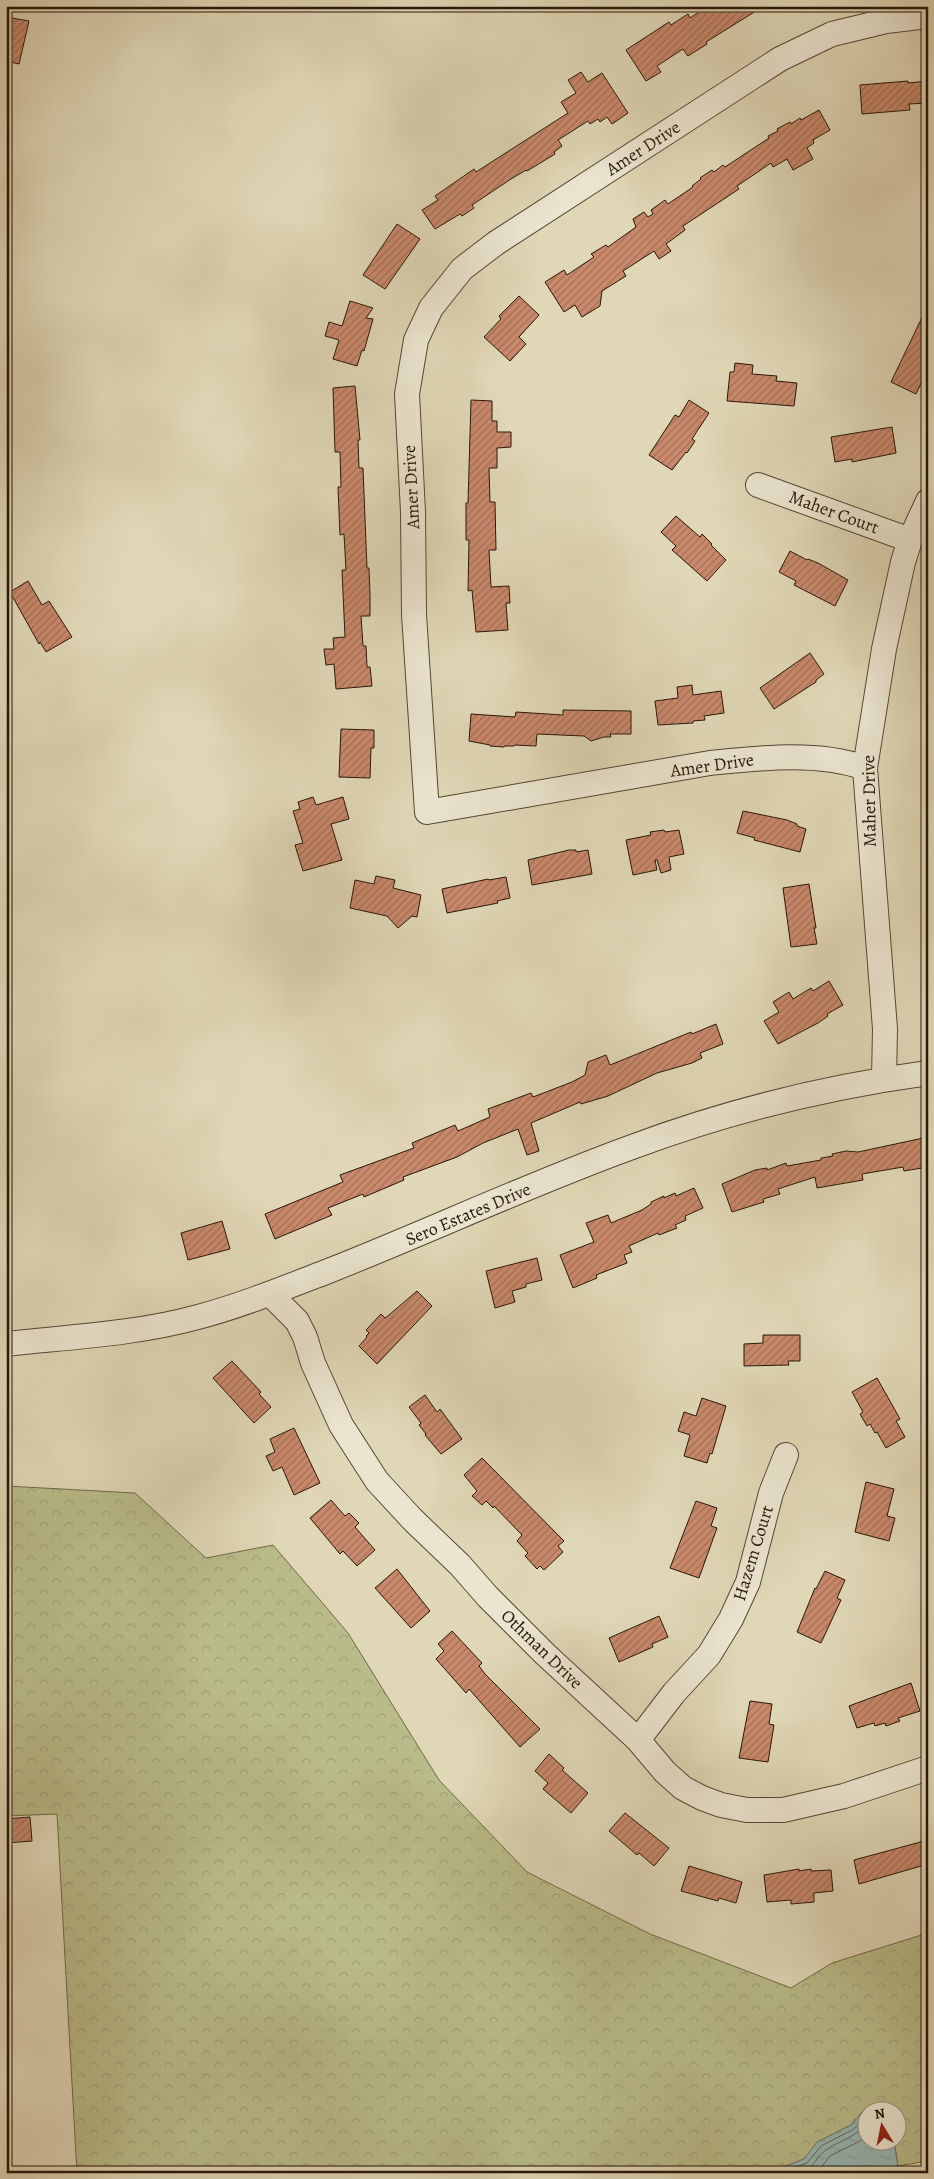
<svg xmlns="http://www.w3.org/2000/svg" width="934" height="2179" font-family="Alegreya,serif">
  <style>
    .forest { fill: url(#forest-crowns); stroke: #706948 }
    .water { fill: url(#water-ripples); stroke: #6a7770 }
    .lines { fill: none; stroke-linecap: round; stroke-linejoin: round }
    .shore { stroke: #5e675e; stroke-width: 1 }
    .building { fill: url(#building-hatch); stroke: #271608 }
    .minor-casing { stroke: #554634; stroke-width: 26 }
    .minor { stroke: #ebe5d0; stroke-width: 24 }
    .labels { text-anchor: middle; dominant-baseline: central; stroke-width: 5; stroke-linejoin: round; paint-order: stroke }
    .street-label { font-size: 18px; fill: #271608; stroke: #ebe5d0 }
  </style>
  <defs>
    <pattern id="forest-crowns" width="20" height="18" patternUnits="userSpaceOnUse" patternTransform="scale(1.25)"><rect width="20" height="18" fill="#b9bc89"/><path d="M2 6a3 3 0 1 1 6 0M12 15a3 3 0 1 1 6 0" fill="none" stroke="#9fa175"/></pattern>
    <pattern id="water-ripples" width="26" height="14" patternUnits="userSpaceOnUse" patternTransform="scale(1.25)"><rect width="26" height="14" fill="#96b8b5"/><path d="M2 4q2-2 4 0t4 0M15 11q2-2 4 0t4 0" fill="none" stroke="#819d9a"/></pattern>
    <pattern id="building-hatch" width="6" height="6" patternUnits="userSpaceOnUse" patternTransform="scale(1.25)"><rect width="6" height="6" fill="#c9896b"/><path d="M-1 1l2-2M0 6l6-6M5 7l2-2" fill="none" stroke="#a36f56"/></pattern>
  </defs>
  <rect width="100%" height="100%" fill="#e0d7b6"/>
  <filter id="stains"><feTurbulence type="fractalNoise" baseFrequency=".004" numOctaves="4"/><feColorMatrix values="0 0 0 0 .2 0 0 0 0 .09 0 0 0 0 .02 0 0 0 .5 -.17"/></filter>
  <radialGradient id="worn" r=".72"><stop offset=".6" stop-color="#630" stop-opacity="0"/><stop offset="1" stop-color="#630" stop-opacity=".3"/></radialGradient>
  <!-- forest -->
  <path class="forest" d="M6,1486L135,1493L206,1558L273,1545L348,1633L439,1780L527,1872L650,1934L791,1988L832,1963L928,1933V2161L898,2166L894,2142H896V2112L864,2110L851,2125L818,2142L804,2159L768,2173H77L57,1814L6,1816Z"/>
  <!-- water -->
  <path class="water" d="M864,2110L873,2111L866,2112V2142H894L899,2173H768L804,2159L817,2142L851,2125Z"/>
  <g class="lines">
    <!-- shore -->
    <path class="shore" d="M779,2173L807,2163L821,2146L854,2129L866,2116
      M799,2173C818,2166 813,2159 826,2150C840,2140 855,2138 866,2124
      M817,2173L830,2156L860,2141L866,2136"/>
  </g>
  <!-- building -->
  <path class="building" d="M708,6H764L706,42L707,44L688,56L683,49L657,66L661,72L646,81L626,50L669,22L671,25L688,14L690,18Z
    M6,17L29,21L19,64L6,61Z
    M581,72L588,82L602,73L628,113L612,124L607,117L600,122L598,119L590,124L588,121L558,140L562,146L554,152L555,154L527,171L526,170L511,179L472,205L474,208L462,216L460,214L435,229L422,210L438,200L435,196L474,169L476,172L568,113L561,102L576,93L568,80Z
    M908,81V83L928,81V103L909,104L910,110L862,114L860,85Z
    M819,110L830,130L813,140L814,143L807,148L813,159L793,170L787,159L773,167L771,163L737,186L739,189L683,226L685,230L666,244L671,251L659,259L654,251L623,271L626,276L602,291L600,306L582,317L575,305L564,312L545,282L564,270L567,275L594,257L591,254L606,245L608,247L636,227L633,219L644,212L648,217L653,214L651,210L665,200L668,204L693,187L692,186L701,179L700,178L712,170L714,172L723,165L725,167L760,144L769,138L768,136L778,131L777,129L790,122L791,124L800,118L801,120Z
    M397,224L420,239L385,289L363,275Z
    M519,296L539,315L519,337L526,344L510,361L484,337L501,319L499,316Z
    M350,301L373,308L366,318L373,319L364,351L362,350L357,366L333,359L339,340L325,336L329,322L342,326Z
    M928,305V369L916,394L891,382Z
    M735,363L753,365L752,374L777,376L776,381L797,383L794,406L727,401L730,372H734Z
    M355,386L360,440H358L359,468H363L367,568H369L370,594V616H361L363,646H366L367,667H370L372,686L336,689L334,664L326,665L324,649H334L333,638L345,637L342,570H346L344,534L340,535L338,487H341L340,452H335L333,388Z
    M471,400L492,401V421H497V432H511V447L497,448V468H489L490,502H495L496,550H489L491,587L509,586L510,603H506L508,630L476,632L472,590L468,591L469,540H466V503H468Z
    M689,400L709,413L692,439L695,441L687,453L686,452L672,470L649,455L675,415L679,417Z
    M892,427L896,453L852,462V459L835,462L831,437Z
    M676,516L700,537L702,534L712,544L711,545L726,560L707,581L672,550L676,546L661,532Z
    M790,551L807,560L808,559L818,563L848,580L835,606L794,585L796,581L779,572Z
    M28,581L42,605L49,601L72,637L46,652L40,642L39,644L10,592Z
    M810,653L824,674L816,680V682L774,709L760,688Z
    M692,685L693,695L721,691L724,713L704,716L705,720L693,721V723L658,725L655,701L678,698L677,687Z
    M563,710L631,711V734H610L611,737H604L591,741L584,736L537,734L536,746L515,745L514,746H504V747L490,746V745L469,741L471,714L515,717L516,712L563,715Z
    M341,729L374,730V748H371L370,778L339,777Z
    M313,797L316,805L343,797L349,819L331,824L342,860L303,871L295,845L303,843L293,811L300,809L298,802Z
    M743,811L787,820L797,824V826L806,829L800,852L754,840L755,838L737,833Z
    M664,830L665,832L679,830L684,854L669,857L671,870L661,873L657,860H655L657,870L633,875L626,840L651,835L650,832Z
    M569,850H576V852L588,850L592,874L532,885L528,860Z
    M376,876L395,880L393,888L421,895L417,917L412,916L398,928L387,916L350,908L355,880L374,884Z
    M506,877L510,898L497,901L498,903L447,913L442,889L488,879L489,880Z
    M809,884L816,928H814L817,944L791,947L783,888Z
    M829,981L843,1005L827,1014L828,1016L818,1023L778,1044L764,1021L779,1012L773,1002L789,992L793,999L811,988L813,991Z
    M716,1024L723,1044L700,1053L702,1058L692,1063L657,1073L608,1096L581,1104L580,1102L531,1123L539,1151L527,1155L518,1129L483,1143L457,1157L403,1177L404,1180L364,1197L363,1194L328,1208L332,1215L275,1239L265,1214L343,1182L340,1175L414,1148L412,1143L455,1125L458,1131L490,1117L488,1109L531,1093L533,1097L572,1082L585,1075L588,1062L606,1055L610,1065L691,1032L692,1034Z
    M928,1137V1167L904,1171L903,1167L862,1174L863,1180L817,1188L815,1177L778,1189L780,1194L763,1199L764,1202L732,1212L722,1184L755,1170L767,1168V1170L786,1163L787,1166L821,1160V1158L833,1156L832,1154L846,1151L858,1152Z
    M694,1188L703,1208L685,1216L686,1220L675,1225L677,1228L659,1235L658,1233L629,1246L632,1252L624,1255L627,1263L596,1275L597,1278L573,1288L560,1255L594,1242L586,1223L608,1215L611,1223L642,1210L651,1204V1202L664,1196V1198L675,1193L676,1196Z
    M222,1221L230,1249L188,1260L181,1233Z
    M537,1258L542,1280L526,1284V1287L512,1291L515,1302L495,1308L486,1271Z
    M417,1291L432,1306L377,1364L359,1346L367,1337L366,1336L369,1333L366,1330L381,1314L385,1318L389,1315Z
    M763,1335H800V1361H788L789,1365L744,1366V1344L763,1343Z
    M232,1361L261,1392L259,1394L271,1407L254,1423L213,1378Z
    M877,1378L900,1419L896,1421L905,1437L886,1448L877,1432L875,1433L870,1424L867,1426L860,1414L863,1412L852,1392Z
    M425,1395L437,1412L440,1409L462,1439L441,1454L425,1435L426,1434L419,1425L421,1423L409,1407Z
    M702,1398L726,1406L712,1454L710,1453L707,1463L684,1456L690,1435L678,1431L684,1412L696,1416Z
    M294,1428L320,1483L294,1495L282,1467L273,1471L266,1456L275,1452L270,1439Z
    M482,1458L564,1541L558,1546L563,1552L544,1570L540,1566L537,1569L525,1556L528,1553L517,1541L522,1535L494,1506L493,1508L486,1501L482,1505L472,1496L477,1491L464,1475Z
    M866,1482L894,1489L887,1516L895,1518L889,1541L855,1532Z
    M331,1500L345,1516L349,1513L359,1523L355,1527L375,1550L357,1566L343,1551L340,1554L310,1518Z
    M696,1501L717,1508L711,1526L717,1528L699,1578L670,1568Z
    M397,1569L430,1611L411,1628L375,1588Z
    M825,1571L845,1580L837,1598L841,1600L821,1643L797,1632L815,1588L816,1589Z
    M659,1616L668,1637L652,1644L653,1647L619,1662L609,1638Z
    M452,1631L482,1663L479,1666L485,1674L540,1729L520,1747L469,1689L466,1693L436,1659L444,1651L438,1644Z
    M911,1683L920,1711L898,1718L900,1721L886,1726L885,1723L875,1726L874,1723L857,1728L849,1706Z
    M750,1701L772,1704L769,1724L774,1725L768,1762L739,1758Z
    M549,1754L564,1768L562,1770L588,1793L571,1813L543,1789L548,1783L535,1771Z
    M625,1813L669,1848L654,1866L639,1853L637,1855L609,1831Z
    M30,1817L32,1841L6,1843V1819Z
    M928,1840V1864L859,1884L854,1860Z
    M689,1866L742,1882L736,1903L719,1898L718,1901L681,1891Z
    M799,1869V1871L811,1869V1871L831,1870L833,1891L814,1893V1902L791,1904V1900L767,1902L764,1875Z"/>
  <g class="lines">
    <!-- minor casing -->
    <g class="minor-casing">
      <path id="minor" d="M758,485L910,540
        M865,768C818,751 759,758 710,763L427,812L414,615L413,512L407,394L416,340L431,308L462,269L496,243L780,59L832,34L886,21L928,16
        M884,1079L885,1029L865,768L884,649L903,562L910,540L928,501
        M270,1294L297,1321L305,1337L313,1363L341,1425L377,1481L412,1519L460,1565L488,1597L545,1654L638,1740L665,1772L683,1788L702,1798L721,1805L747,1810H783L844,1796L928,1768
        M6,1344C70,1337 136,1334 198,1317C243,1305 287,1287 331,1270C432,1230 530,1184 632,1147C728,1111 826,1087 928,1073
        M638,1740L674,1693L709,1655L731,1619L748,1582L771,1493L786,1455"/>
    </g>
    <!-- minor -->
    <use href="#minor" class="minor"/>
  </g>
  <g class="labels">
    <!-- street labels -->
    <g class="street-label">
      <text transform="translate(643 148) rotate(-33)">Amer Drive</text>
      <text transform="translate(411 487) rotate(-93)">Amer Drive</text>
      <text transform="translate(834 512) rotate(20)">Maher Court</text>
      <text transform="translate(712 765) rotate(-8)">Amer Drive</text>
      <text transform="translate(869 801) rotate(-91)">Maher Drive</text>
      <text transform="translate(468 1214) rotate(-23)">Sero Estates Drive</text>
      <text transform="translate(753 1553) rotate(-73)">Hazem Court</text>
      <text transform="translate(542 1649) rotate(44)">Othman Drive</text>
    </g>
  </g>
  <!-- margin -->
  <rect width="934" height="2179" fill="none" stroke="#e0d7b6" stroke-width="25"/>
  <rect x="8" y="8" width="919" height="2164" fill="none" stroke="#271608" stroke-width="2.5"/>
  <rect x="12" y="12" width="909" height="2154" fill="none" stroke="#271608"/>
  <!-- north arrow -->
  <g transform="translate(882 2126) rotate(350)"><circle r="24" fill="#ebe5d0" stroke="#9d9280"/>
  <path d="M0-4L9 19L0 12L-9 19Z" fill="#8f2418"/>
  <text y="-8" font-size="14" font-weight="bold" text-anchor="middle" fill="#271608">N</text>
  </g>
  <rect width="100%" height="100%" filter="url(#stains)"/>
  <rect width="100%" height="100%" fill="url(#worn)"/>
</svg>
